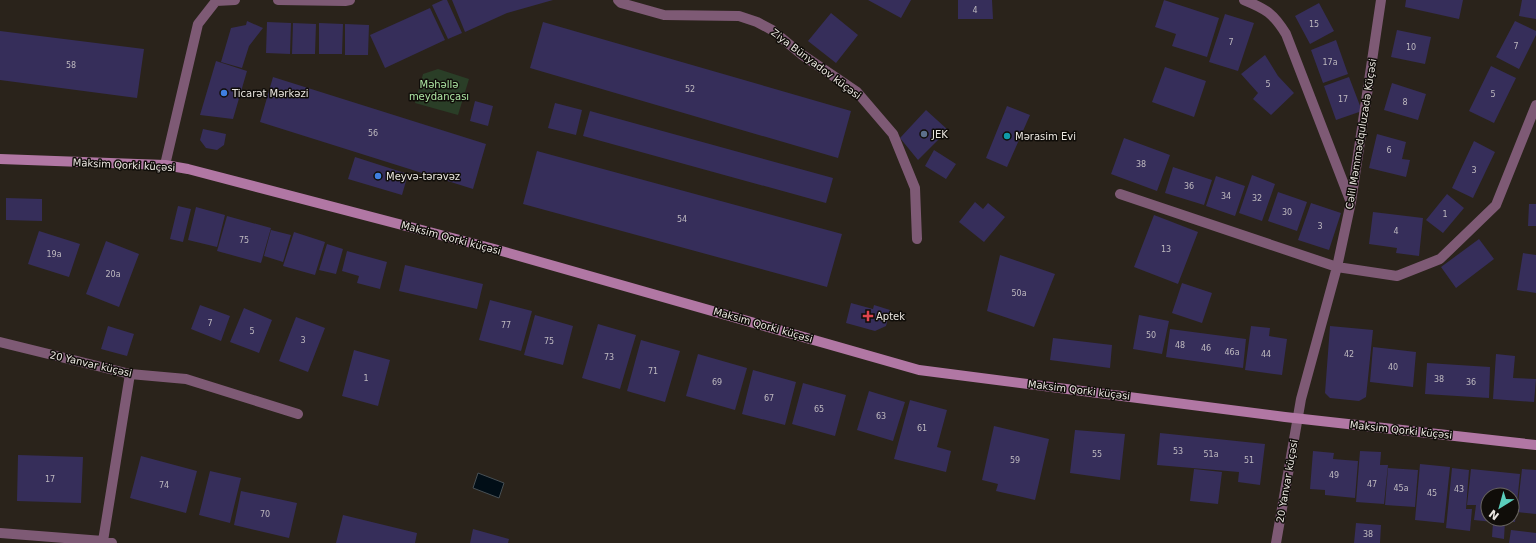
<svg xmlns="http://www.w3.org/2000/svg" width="1536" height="543" font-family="'DejaVu Sans',sans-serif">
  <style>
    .green { fill: #2a3e27 }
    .water { fill: #010e17; stroke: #474f54 }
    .building { fill: #362e5a; fill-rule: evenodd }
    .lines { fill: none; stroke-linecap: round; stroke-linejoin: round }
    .minor { stroke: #7e5a75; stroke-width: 10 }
    .secondary { stroke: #b177a4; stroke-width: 10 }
    .shop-dot { fill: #3f7fe0; stroke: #100d09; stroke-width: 1.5 }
    .service-dot { fill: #5c6f8a; stroke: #100d09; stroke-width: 1.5 }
    .culture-dot { fill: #0f9aa8; stroke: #100d09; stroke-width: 1.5 }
    .health-dot { fill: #e0444e; stroke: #100d09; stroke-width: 1.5 }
    .labels { text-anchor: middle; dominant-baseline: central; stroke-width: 3; stroke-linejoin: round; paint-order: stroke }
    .number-label { font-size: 8px; fill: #beb9bf }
    .street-label { font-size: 10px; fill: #ebe7e1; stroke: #100d09 }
    .park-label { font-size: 10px; fill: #ace5a3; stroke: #100d09 }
    .poi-label { font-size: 10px; fill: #ebe7e1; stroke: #100d09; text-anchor: start }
  </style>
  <rect width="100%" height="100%" fill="#2a231b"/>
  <!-- green -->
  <path class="green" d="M438,69L469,79L458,115L415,103L423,74Z"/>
  <!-- water -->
  <path class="water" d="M478,473L504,483L499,498L473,488Z"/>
  <!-- building -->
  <path class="building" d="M443,0H447L462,33L448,39L432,5Z
    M452,0H553L507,13L465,32Z
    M868,0H911L901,18Z
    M958,0H992L993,19H958Z
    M1164,0L1219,18L1207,57L1172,46L1176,34L1155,27Z
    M1406,0H1463L1459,19L1405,7Z
    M1522,0H1536V19L1519,16Z
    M1319,3L1334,31L1310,44L1295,16Z
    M430,8L445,40L385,68L370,35Z
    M831,13L858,35L836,63L808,41Z
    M1225,14L1254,23L1238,71L1209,62Z
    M247,21L263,28L249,46L242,68L221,62L231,28L246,25Z
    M1515,21L1536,31V35L1519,69L1496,57Z
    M267,22L291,23L290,54L266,53Z
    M543,22L851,111L838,158L530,68Z
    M293,23L316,24L315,54H292Z
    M319,23L343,24L342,54H319Z
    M345,24L369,25L368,55H345Z
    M1397,30L1431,37L1425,64L1391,57Z
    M0,31L144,49L137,98L0,80Z
    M1336,40L1348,74L1323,83L1311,50Z
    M1265,55L1278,76L1294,93L1271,115L1253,99L1258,93L1241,74Z
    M216,61L247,71L233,119L200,115Z
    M1491,66L1516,78L1494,123L1469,111Z
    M1165,67L1206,81L1194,117L1152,102Z
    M273,77L486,144L473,189L260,122Z
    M1349,77L1362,111L1336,120L1324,86Z
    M1392,83L1426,94L1418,120L1384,110Z
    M475,101L493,106L488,126L470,121Z
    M555,103L582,110L576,135L548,128Z
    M1007,106L1030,115L1007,167L986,158Z
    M926,110L948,130L918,160L900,138Z
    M590,111L833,178L826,203L583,136Z
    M203,129L226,134L224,145L217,150L206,148L200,140Z
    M1377,134L1406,142L1402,159L1410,160L1406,177L1369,168Z
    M1124,138L1170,155L1157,191L1111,174Z
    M1474,141L1495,152L1473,198L1452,188Z
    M934,150L956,164L946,179L925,166Z
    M537,151L842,234L827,287L523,204Z
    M355,157L408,174L402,195L348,179Z
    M1173,167L1212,180L1204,205L1165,193Z
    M1252,175L1275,184L1262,221L1239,213Z
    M1216,176L1245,186L1235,216L1206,206Z
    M1278,192L1307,202L1297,231L1268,221Z
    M1447,194L1464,208L1443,233L1426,220Z
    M6,198L42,199V221L6,220Z
    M975,202L983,209L988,203L1005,217L984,242L959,222Z
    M1311,203L1341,213L1329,250L1298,240Z
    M1529,204H1536V226H1528Z
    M178,206L191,209L183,242L170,239Z
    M196,207L225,215L217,247L188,240Z
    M1373,212L1423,218L1419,256L1396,253L1397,248L1369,244Z
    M1154,215L1198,232L1178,284L1134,267Z
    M227,216L271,228L261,263L217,251Z
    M271,230L291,235L283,262L264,256Z
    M39,231L80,244L69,277L28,264Z
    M294,232L325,242L315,275L283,266Z
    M1479,239L1494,259L1456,288L1441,267Z
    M106,241L139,254L119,307L86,294Z
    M327,244L343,249L336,274L319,270Z
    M347,251L387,262L380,289L357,283L359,276L342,271Z
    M1523,253L1536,255V293L1517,290Z
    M1000,255L1055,274L1034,327L987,311Z
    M405,265L483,284L477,309L399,291Z
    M1182,283L1212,293L1202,323L1172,313Z
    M490,300L532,311L521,351L479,340Z
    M851,303L873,309L874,305L890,310L886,326L875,331L846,323Z
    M200,305L230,316L221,341L191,329Z
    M244,308L272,320L259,353L230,342Z
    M535,315L573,326L563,365L524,355Z
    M1139,315L1169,321L1162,354L1133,349Z
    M296,317L325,328L308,372L279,361Z
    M598,324L636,335L620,389L582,378Z
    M108,326L134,334L127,356L101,349Z
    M1251,326L1270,328L1269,336L1287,339L1282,375L1245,370Z
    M1330,326L1373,330L1366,397L1359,401L1330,398L1325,393Z
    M1170,329L1246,339L1243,368L1166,357Z
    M1053,338L1112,345L1110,368L1050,360Z
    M641,340L680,351L665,402L627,391Z
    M1373,347L1416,352L1413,387L1370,382Z
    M354,350L390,360L378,406L342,396Z
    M698,354L747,368L735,410L686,396Z
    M1496,354L1515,356L1513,378L1536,379L1534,402L1493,399Z
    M1427,363L1490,367L1489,398L1425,394Z
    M753,370L796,382L785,425L742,414Z
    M803,383L846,395L835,436L792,424Z
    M869,391L905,402L893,441L857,430Z
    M910,400L947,410L937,447L951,451L946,472L894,459Z
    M994,426L1049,439L1035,500L996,491L998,484L982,480Z
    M1075,430L1125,434L1120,480L1070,473Z
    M1160,433L1265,444L1260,485L1238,482L1239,472L1157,465Z
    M1313,451L1334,453L1333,459L1358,461L1355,498L1325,495V490L1310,489Z
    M1360,451L1381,452L1380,465H1388L1384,504L1356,502Z
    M18,455L83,457L81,503L17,501Z
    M141,456L197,471L186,513L130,498Z
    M1420,464L1450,467L1444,523L1415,520Z
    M1388,468L1418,470L1415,507L1385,505Z
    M1452,468L1469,470L1466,509H1472L1470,531L1446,528Z
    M1194,469L1222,472L1218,504L1190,501Z
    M1471,469L1520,474L1515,522L1505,521L1504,539L1492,537L1493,522L1474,520L1476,505H1467ZM1488,495H1512V519H1488Z
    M1522,469L1536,470V514L1517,512Z
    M210,471L241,478L230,523L199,515Z
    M241,491L297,503L289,538L234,525Z
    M343,515L417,533L415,543H336Z
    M1356,523L1381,525L1380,543H1354Z
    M473,529L509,539L508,543H470Z
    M1511,530L1536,533V543H1509Z"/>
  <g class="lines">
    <!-- minor -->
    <path class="minor" d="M278,0L345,1L350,0
      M618,0L621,3L664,15L739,16L757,22L772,30L801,54L857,92L893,134L915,188L917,239
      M1244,0C1266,9 1273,13 1286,34L1350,200
      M165,165L198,24L216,1L235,0
      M1120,194L1337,267L1397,276L1440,259L1496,205L1536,105
      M0,342L130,374L186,379L298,414
      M0,533L103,541L112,543
      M103,541L130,374
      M1276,543L1301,399L1337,267L1351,202L1381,0"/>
    <!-- secondary -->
    <path class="secondary" d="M0,159L165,165L188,169L498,250L919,370L1285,417L1536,445"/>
  </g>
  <!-- markers -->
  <g class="shop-dot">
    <circle cx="224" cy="93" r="4"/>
    <circle cx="378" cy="176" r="4"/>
  </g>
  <circle class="service-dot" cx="924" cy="134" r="4"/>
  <circle class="culture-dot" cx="1007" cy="136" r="4"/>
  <path class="health-dot" d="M866 310h4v4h4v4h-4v4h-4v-4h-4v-4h4z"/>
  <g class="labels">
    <!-- number labels -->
    <g class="number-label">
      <text x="975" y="10">4</text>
      <text x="1314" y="24">15</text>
      <text x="1231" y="42">7</text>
      <text x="1516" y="46">7</text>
      <text x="1411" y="47">10</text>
      <text x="1330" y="62">17a</text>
      <text x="71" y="65">58</text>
      <text x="1268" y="84">5</text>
      <text x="690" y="89">52</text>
      <text x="1493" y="94">5</text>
      <text x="1343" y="99">17</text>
      <text x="1405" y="102">8</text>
      <text x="373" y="133">56</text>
      <text x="1389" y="150">6</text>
      <text x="1141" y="164">38</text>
      <text x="1474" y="170">3</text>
      <text x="1189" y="186">36</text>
      <text x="1226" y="196">34</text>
      <text x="1257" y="198">32</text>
      <text x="1287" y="212">30</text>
      <text x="1445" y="214">1</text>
      <text x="682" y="219">54</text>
      <text x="1320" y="226">3</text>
      <text x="1396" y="231">4</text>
      <text x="244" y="240">75</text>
      <text x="1166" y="249">13</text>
      <text x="54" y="254">19a</text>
      <text x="113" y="274">20a</text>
      <text x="1019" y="293">50a</text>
      <text x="210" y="323">7</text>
      <text x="506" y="325">77</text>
      <text x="252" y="331">5</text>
      <text x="1151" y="335">50</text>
      <text x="303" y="340">3</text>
      <text x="549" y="341">75</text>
      <text x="1180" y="345">48</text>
      <text x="1206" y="348">46</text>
      <text x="1232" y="352">46a</text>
      <text x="1266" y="354">44</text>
      <text x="1349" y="354">42</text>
      <text x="609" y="357">73</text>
      <text x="1393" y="367">40</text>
      <text x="653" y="371">71</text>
      <text x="366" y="378">1</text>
      <text x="1439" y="379">38</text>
      <text x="717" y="382">69</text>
      <text x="1471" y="382">36</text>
      <text x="769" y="398">67</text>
      <text x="819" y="409">65</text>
      <text x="881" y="416">63</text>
      <text x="922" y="428">61</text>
      <text x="1178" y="451">53</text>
      <text x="1097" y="454">55</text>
      <text x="1211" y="454">51a</text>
      <text x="1015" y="460">59</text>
      <text x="1249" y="460">51</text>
      <text x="1334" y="475">49</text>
      <text x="50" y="479">17</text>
      <text x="1372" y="484">47</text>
      <text x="164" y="485">74</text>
      <text x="1401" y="488">45a</text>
      <text x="1459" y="489">43</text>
      <text x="1432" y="493">45</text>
      <text x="265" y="514">70</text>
      <text x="1368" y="534">38</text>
    </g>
    <!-- street labels -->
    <g class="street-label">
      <text transform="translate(816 64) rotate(37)">Ziya Bünyadov küçəsi</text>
      <text transform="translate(1361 134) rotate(-81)">Cəlil Məmmədquluzadə Küçəsi</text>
      <text transform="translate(124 165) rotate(3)">Maksim Qorki küçəsi</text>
      <text transform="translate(451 238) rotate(15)">Maksim Qorki küçəsi</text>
      <text transform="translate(763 325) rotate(16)">Maksim Qorki küçəsi</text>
      <text transform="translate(91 364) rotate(13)">20 Yanvar küçəsi</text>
      <text transform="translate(1079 390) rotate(7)">Maksim Qorki küçəsi</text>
      <text transform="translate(1401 430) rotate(6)">Maksim Qorki küçəsi</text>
      <text transform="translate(1287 481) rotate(-80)">20 Yanvar küçəsi</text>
    </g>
    <!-- park labels -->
    <g class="park-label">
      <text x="439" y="84">Məhəllə<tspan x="439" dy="12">meydançası</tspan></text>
    </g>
    <!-- poi labels -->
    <g class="poi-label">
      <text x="232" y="93">Ticarət Mərkəzi</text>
      <text x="932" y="134">JEK</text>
      <text x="1015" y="136">Mərasim Evi</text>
      <text x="386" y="176">Meyvə-tərəvəz</text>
      <text x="876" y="316">Aptek</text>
    </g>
  </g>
  <!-- north arrow -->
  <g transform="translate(1500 507) rotate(217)"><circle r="19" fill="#100d09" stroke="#68645f"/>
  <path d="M0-3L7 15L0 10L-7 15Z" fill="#5bcebc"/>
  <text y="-6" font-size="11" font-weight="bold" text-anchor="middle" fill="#ebe7e1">N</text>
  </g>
</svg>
